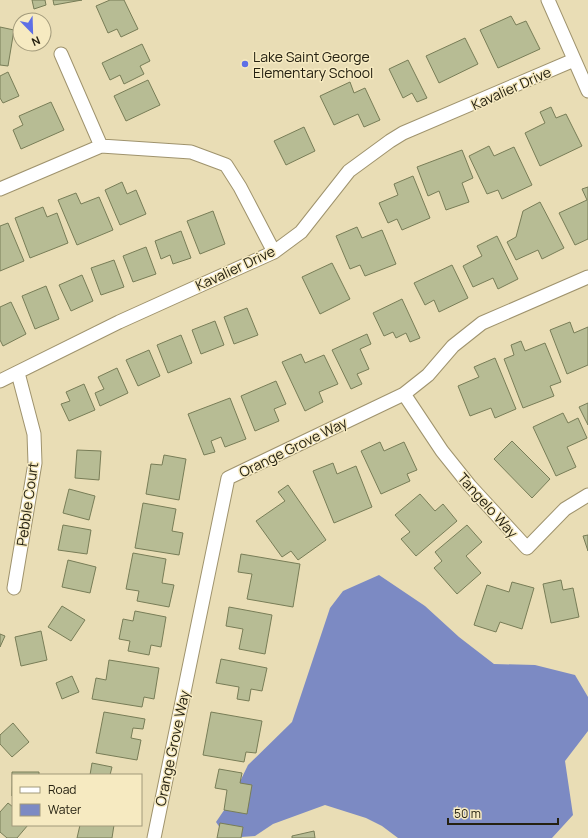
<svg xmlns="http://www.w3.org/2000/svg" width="588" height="838" font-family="Manrope,sans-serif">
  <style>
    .water { fill: #7c8ac3 }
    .building { fill: #b7bc94; stroke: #787d57 }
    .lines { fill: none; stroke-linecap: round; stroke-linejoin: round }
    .minor-casing { stroke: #9f936d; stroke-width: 15 }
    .minor { stroke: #fff; stroke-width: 13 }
    .poi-dot { fill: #5e6fe6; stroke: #f6eac1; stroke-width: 1.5 }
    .labels { text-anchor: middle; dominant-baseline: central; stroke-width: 3; stroke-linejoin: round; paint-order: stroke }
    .poi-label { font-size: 14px; fill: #252111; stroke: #f6eac1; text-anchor: start }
    .street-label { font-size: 14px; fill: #252111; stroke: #f6eac1 }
  </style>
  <rect width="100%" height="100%" fill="#e9ddb5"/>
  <!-- water -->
  <path class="water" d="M379,575L425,606L459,637L494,664L535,665L575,675L588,697V731L565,761L573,815L552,838H398L382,826L366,818L325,805L273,824L255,836L227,838L216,822L231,800L248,765L292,722L330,608L343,591Z"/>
  <!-- building -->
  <path class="building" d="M32,0H45L46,5L34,9Z
    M53,0H82L54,5Z
    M110,0H124L138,29L121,37L117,29L108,33L96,6Z
    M511,16L516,25L526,21L540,49L498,68L480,30Z
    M0,27L14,30L8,66L0,65Z
    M465,38L478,64L439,83L426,56Z
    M142,44L150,61L140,66L144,74L124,84L120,75L110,80L102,63Z
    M408,60L427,98L417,102L412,93L403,98L389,69Z
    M8,72L19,96L3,103L0,98V76Z
    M148,80L160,105L126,121L114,96Z
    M350,82L354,93L365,88L380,120L364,127L358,114L334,125L320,96Z
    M51,102L64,130L21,149L13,130L23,125L19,116Z
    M551,107L556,118L566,114L582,146L540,166L525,133L545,123L540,112Z
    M304,127L315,151L286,165L274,141Z
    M489,146L494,156L514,147L532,185L502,199L498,190L487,194L469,156Z
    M462,150L473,178L462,183L469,202L446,210L439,191L428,196L417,167Z
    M413,176L430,218L402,230L397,219L388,223L379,203L398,195L394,184Z
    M122,182L127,194L136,190L146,214L120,225L105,190Z
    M588,187V239L575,245L559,213L587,200L582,189Z
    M76,193L81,204L99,197L113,230L77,245L58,200Z
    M540,202L564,248L542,259L538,250L516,260L507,242L516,237L523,211Z
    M43,207L47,217L57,213L68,243L30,258L15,218Z
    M213,211L225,244L200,254L187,221Z
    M8,223L24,261L0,271V226Z
    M357,227L362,238L382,230L396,264L365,276L360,265L350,269L336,236Z
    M181,231L191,258L173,264L170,255L161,259L155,241Z
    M497,236L518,279L498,289L493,278L473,287L463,266L482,256L477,246Z
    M146,247L156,274L133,282L123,256Z
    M114,260L124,287L101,295L91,268Z
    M332,263L350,299L320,314L302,277Z
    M452,265L468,298L439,312L434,300L425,305L414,283Z
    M82,275L93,301L71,311L59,285Z
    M46,286L59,319L35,329L22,296Z
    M402,299L420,338L410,342L406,333L396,338L393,332L384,336L373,313Z
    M11,302L26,334L3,346L0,340V307Z
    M247,308L258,335L234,344L224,317Z
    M215,321L224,345L201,354L192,330Z
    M570,322L574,333L588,327V365L567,374L550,330Z
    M367,334L371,344L360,349L369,369L357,374L362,384L351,389L332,350Z
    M181,335L192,363L168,373L157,345Z
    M521,341L525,351L545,343L561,382L550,386L554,396L523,408L504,359L514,355L511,345Z
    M149,350L160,376L138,386L126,360Z
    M301,354L305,363L324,355L338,384L319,392L323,402L305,411L282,362Z
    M495,358L516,409L495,418L491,408L470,416L458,386L479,377L474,367Z
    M117,368L128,393L100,406L95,393L104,389L98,377Z
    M276,381L286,404L274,409L279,421L255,431L241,396Z
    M84,384L95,410L69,421L61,404L70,401L66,392Z
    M230,398L246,439L225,447L221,437L211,441L215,452L204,455L188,414Z
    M588,403V425L579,407Z
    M563,413L568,423L578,418L587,438L567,447L576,467L556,476L533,427Z
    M512,441L550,479L532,498L494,459Z
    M380,442L384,451L404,442L417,470L407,474L410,481L381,494L361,451Z
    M77,450L101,451L99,480L75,478Z
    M164,455L186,459L179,500L146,494L151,464L162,465Z
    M333,463L337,474L356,466L372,507L334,523L313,471Z
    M288,485L326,540L298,560L291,551L282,557L256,521L285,501L278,492Z
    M69,489L95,496L89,520L63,513Z
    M420,494L435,511L443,504L457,521L416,556L401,539L410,532L395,515Z
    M143,503L176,509L172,531L183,533L179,555L135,548Z
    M63,525L91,530L87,554L58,550Z
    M467,525L482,542L466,556L481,573L457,594L434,568L442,561L435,552Z
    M588,535V551L583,536Z
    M133,553L166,559L162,583L174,585L169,607L137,601L139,591L126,589Z
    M241,554L300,564L293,607L247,599L252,574L238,572Z
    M68,560L96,567L90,593L62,587Z
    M561,580L563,590L573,588L579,617L551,623L543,584Z
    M512,582L534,588L522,629L500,622L496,632L474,625L487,585L509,592Z
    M62,606L85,620L71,641L48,627Z
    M229,607L272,615L265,654L239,649L243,629L226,626Z
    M135,611L166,617L161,647L151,645L149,655L128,651L130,641L119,639L123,619L133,621Z
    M41,631L47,660L21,666L15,637Z
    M0,634L5,636L0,647Z
    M221,659L267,668L262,691L251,689L249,701L237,699L239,687L216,683Z
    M109,660L159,668L154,699L144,697L142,707L92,699L96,678L106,680Z
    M72,676L79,692L62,699L56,683Z
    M104,712L145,719L143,729L133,728L131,738L141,740L137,760L96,753Z
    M211,712L262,721L256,753L246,752L244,762L203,755Z
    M13,723L29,742L12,757L0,744V735Z
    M92,763L112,767L110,775H90Z
    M219,769L242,773L240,783L252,785L247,814L224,810L227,790L215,788Z
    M12,772H39V775H13L12,796Z
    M8,803L13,807V825H28L17,838H7L0,832V812Z
    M220,823L243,827L241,838H217Z
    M80,825H114L112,838H77Z
    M314,831L315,838H292V836Z"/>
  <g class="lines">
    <!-- minor casing -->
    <g class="minor-casing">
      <path id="minor" d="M548,0L588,91
        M61,54L101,146
        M0,189L101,146L191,152L226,165L240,187L274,252
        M0,381L119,322L274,252L301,232L349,171L390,141L403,133L574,60
        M404,394L442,451L470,486L527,548L565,509L588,495
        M14,588L35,463L34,434L18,373
        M154,838L228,478L404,394L428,375L453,346L482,323L588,277"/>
    </g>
    <!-- minor -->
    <use href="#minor" class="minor"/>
  </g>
  <!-- markers -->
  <circle class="poi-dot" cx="245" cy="64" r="4"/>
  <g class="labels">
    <!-- poi labels -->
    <g class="poi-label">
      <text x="253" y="56">Lake Saint George<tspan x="253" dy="16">Elementary School</tspan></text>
    </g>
    <!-- street labels -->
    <g class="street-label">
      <text transform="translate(511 88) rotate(-24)">Kavalier Drive</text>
      <text transform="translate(235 268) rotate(-25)">Kavalier Drive</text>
      <text transform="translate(293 447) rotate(-26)">Orange Grove Way</text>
      <text transform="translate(27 504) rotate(-82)">Pebble Court</text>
      <text transform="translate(488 505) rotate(48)">Tangelo Way</text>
      <text transform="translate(172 748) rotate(-78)">Orange Grove Way</text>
    </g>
  </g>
  <!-- legend -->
  <rect x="12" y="774" width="130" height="52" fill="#f6eac1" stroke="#a29a7b"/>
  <rect x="20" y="787" width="20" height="6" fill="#ffffff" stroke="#a29a7b"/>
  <text x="48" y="794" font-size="12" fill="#252111">Road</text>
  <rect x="20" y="804" width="20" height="12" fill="#7c8ac3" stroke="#a29a7b"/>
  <text x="48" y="814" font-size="12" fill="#252111">Water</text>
  <!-- north arrow -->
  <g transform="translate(32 32) rotate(157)"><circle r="19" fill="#f6eac1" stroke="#a29a7b"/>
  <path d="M0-3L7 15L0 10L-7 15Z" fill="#5e6fe6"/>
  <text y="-6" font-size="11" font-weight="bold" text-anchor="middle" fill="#252111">N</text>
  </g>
  <!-- scale -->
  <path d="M448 818v6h110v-6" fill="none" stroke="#252111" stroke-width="2"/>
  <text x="454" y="818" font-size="12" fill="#252111" stroke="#f6eac1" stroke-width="3" paint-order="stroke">50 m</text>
</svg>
